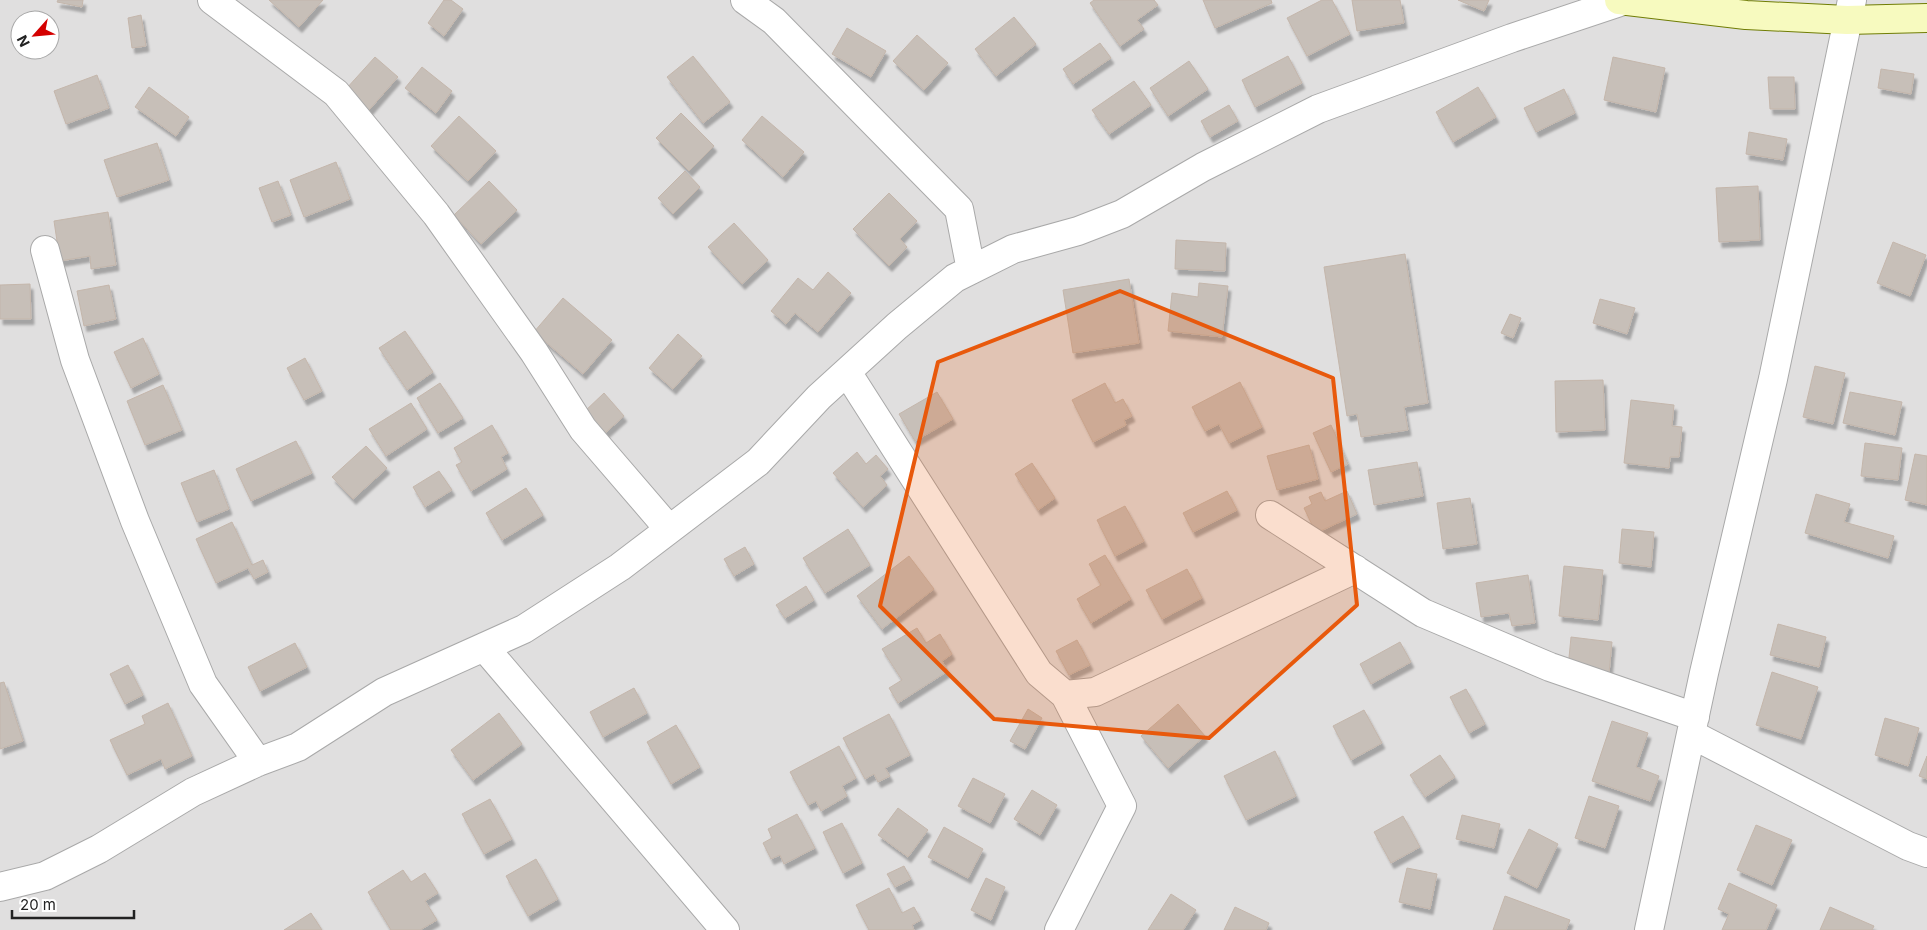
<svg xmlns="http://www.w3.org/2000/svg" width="1927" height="930" font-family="Inter,sans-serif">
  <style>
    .residential { fill: #e0dfdf; fill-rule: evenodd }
    .building { fill: #c7bfb8; stroke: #c4b6ab; filter: url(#shadow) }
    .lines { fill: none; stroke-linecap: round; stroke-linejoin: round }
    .street-casing { stroke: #a9a9a9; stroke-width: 30 }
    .secondary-casing { stroke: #707d05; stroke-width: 30 }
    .street { stroke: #fff; stroke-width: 28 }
    .secondary { stroke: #f7fabf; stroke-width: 28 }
    .marked { fill: #e8590c; fill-opacity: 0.2; stroke: #e8590c; stroke-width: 4; stroke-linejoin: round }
  </style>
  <defs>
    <filter id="shadow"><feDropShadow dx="3" dy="5.5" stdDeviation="1" flood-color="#0004"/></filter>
  </defs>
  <rect width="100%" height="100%" fill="#f2efe9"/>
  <!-- residential -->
  <path class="residential" d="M0,0H1927V930H0ZM20,20H50V50H20Z"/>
  <!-- building -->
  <path class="building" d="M58,0H83L82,7L57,2Z
    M269,0H323L299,27Z
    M444,0H451L463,9L444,36L428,23Z
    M1094,0H1154L1158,5L1137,20L1144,29L1120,46L1090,3Z
    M1203,0H1271L1272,3L1215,28Z
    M1322,0H1332L1350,34L1307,56L1287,18Z
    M1352,0H1400L1404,23L1357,31Z
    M1458,0H1489L1484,11Z
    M141,15L146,46L132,48L128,18Z
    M1014,17L1036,44L996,76L975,49Z
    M847,28L886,51L871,77L832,54Z
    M917,35L948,63L924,90L893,61Z
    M1100,43L1111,58L1073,84L1063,69Z
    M693,56L730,102L703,123L667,77Z
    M1288,56L1302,83L1255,107L1242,80Z
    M375,57L398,77L369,110L346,89Z
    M1613,57L1665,68L1656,112L1604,100Z
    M1189,61L1208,89L1168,116L1150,88Z
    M422,67L452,91L436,113L405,88Z
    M1881,69L1914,74L1911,94L1878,88Z
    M97,75L109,108L66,124L54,91Z
    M1768,77H1794L1795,109H1770Z
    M1134,81L1151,105L1109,134L1092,110Z
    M149,87L189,117L176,136L135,107Z
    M1478,87L1496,117L1453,142L1436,112Z
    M1564,89L1575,113L1536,132L1524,108Z
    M1229,105L1238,121L1210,137L1201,121Z
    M681,113L714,146L689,171L656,138Z
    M459,116L496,151L468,181L431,146Z
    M762,116L804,152L783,177L742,140Z
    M1749,132L1787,139L1783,160L1746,154Z
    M157,143L169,180L117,197L104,160Z
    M336,162L350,199L304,217L290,180Z
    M685,171L700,187L673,214L658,198Z
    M278,181L291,215L272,222L259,188Z
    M489,181L517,210L481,244L454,215Z
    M1758,186L1760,240L1719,242L1716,188Z
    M889,193L917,221L900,239L907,247L889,266L853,229Z
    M108,212L116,265L91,269L90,256L60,261L54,221Z
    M734,223L768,260L742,284L708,247Z
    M1176,240L1226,243L1225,271L1175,269Z
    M1893,242L1926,255L1910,296L1877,283Z
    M1405,254L1428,403L1404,407L1408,430L1361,437L1357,414L1347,416L1324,267Z
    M828,272L851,293L818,332L795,313L786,324L771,311L798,278L813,290Z
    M1129,279L1139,343L1073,353L1063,290Z
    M1199,283L1228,286L1222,337L1168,331L1172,293L1198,297Z
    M30,284L31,319H0V285Z
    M109,285L116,319L84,326L77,291Z
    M563,298L612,340L583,374L534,332Z
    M1600,299L1635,308L1627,334L1593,323Z
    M1510,314L1521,318L1513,338L1501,333Z
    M405,331L433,372L407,390L379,348Z
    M678,334L702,356L673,389L649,368Z
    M143,338L159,374L131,388L114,352Z
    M305,358L322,391L304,400L287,368Z
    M1815,366L1845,373L1833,424L1803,417Z
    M1603,380L1605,430L1556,432L1555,381Z
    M1240,382L1262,427L1229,443L1219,424L1205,431L1192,407Z
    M440,383L463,418L438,433L417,398Z
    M1105,383L1115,403L1123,399L1132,416L1124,420L1126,425L1093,442L1072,400Z
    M163,385L182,430L145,445L127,401Z
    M937,392L953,419L915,441L899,414Z
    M1850,392L1902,402L1895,435L1843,423Z
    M604,393L624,416L603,435L584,412Z
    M1631,400L1674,405L1672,426L1682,427L1679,457H1670L1669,468L1624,463Z
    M411,403L427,429L386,456L369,429Z
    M492,425L508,453L501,457L507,469L471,491L456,465L462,462L454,448Z
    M1331,425L1348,464L1331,472L1313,433Z
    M296,441L312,473L251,501L236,469Z
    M1865,443L1902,448L1898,480L1861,476Z
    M1309,445L1318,479L1277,490L1267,456Z
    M366,446L387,468L353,499L332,477Z
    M857,452L866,464L876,455L888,469L880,476L887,485L863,507L833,473Z
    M1915,454L1927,456V505L1905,500Z
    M1417,462L1423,496L1374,505L1368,470Z
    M1032,463L1055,498L1038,510L1015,474Z
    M214,470L229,509L197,522L181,483Z
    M439,471L452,490L425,507L413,487Z
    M526,488L543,515L502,540L486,513Z
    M1227,491L1237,510L1193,532L1183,513Z
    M1347,491L1357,514L1316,533L1304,508L1312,504L1309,497L1321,492L1325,501Z
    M1816,494L1850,504L1844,522L1894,536L1888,558L1805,533Z
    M1470,498L1477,544L1443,549L1437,503Z
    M1125,506L1144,541L1115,556L1097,520Z
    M232,522L252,565L263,560L268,572L254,579L248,568L216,583L196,539Z
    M848,529L870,565L825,593L803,558Z
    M1622,529L1654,532L1651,567L1619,563Z
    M745,547L754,564L734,576L724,559Z
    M1105,555L1131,599L1091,623L1077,599L1101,585L1089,564Z
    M909,556L934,589L882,629L857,596Z
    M1564,566L1603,570L1598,620L1559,616Z
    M1187,569L1202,598L1162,619L1146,590Z
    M1528,575L1535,623L1512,626L1509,613L1481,617L1476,583Z
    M806,586L814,600L785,618L776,605Z
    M1778,624L1826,637L1819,667L1770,655Z
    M917,628L926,643L940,634L952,654L942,661L948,671L898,703L889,688L902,680L882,649Z
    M1571,637L1612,642L1609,673L1568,668Z
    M1077,640L1090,665L1069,675L1056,651Z
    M1400,642L1411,662L1371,684L1360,664Z
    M295,643L307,667L260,691L248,667Z
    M128,665L143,695L125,704L110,674Z
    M1772,672L1818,687L1801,739L1756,725Z
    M4,682L23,741L0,749V683Z
    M634,688L647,713L603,737L590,712Z
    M1466,689L1485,724L1469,733L1450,697Z
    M168,703L192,756L165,769L161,759L127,775L110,740L145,724L142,716Z
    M1178,704L1205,736L1168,768L1141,736Z
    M1028,709L1042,718L1025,749L1010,741Z
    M1364,710L1382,743L1351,760L1333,726Z
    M499,713L522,744L473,780L451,750Z
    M889,714L910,755L885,768L890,776L878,782L874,774L865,779L843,738Z
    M1885,718L1919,728L1908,766L1875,755Z
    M1612,721L1648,733L1636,767L1659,776L1650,801L1592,781Z
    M676,725L700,767L671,784L647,742Z
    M839,746L856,778L842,786L847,796L821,811L816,801L808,805L790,772Z
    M1275,751L1296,796L1246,820L1224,776Z
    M1440,755L1455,777L1425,797L1410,775Z
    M1927,756V779L1919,776Z
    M973,778L1005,794L990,823L958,806Z
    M1032,790L1057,805L1040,835L1014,819Z
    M1589,796L1619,806L1605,848L1575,838Z
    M490,799L512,839L484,854L462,814Z
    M898,808L928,830L908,857L878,835Z
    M797,814L815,848L784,864L780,855L771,859L763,843L772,838L768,829Z
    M1462,815L1500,824L1494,848L1456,839Z
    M1403,816L1420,847L1391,863L1374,832Z
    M842,823L862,863L843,873L823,832Z
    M1756,825L1792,840L1772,885L1737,870Z
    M944,827L983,849L968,878L928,857Z
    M1529,829L1558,844L1537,888L1507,873Z
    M536,859L558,899L528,916L506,876Z
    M904,866L911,879L895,887L887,874Z
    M1407,868L1437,874L1430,909L1399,902Z
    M403,870L411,882L425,873L438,893L425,901L437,920L420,930H391L368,892Z
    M986,878L1005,887L991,920L971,910Z
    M1729,883L1777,905L1766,930H1722L1729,914L1718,909Z
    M889,888L902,913L914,907L921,920L912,925L914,930H869L856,905Z
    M1171,894L1196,910L1183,930H1148Z
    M1505,896L1570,920L1566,930H1493Z
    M1235,907L1269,923L1266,930H1224Z
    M1830,907L1874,926L1872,930H1820Z
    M311,913L322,930H284Z"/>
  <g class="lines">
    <!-- street casing -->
    <g class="street-casing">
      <path id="street" d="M212,0L336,93L436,214L534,352L583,429L669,529
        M745,0L774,21L959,209L971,270
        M45,250L75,360L135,521L203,684L258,762
        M847,372L1039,673L1065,695L1095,692L1355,569
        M1270,515L1423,613L1550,667L1695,717
        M484,647L725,930
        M1691,734L1908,846L1927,853
        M0,887L45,876L99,849L193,792L258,762L298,747L384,692L524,629L620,567L758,462L819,397L897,326L955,278L1013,249L1078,231L1122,214L1203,167L1318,109L1512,38L1623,1
        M1059,930L1122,806L1065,695
        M1649,930L1704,673L1773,379L1852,0"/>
    </g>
    <!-- secondary casing -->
    <g class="secondary-casing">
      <path id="secondary" d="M1619,0L1746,15L1847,20L1927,18"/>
    </g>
    <!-- street -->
    <use href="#street" class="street"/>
    <!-- secondary -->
    <use href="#secondary" class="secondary"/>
  </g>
  <!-- marked area -->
  <path class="marked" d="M1120,291L1333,378L1357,605L1209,738L994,719L880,606L938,362Z"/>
  <!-- north arrow -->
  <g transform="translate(35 35) rotate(243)"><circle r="24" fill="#ffffff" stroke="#a7a7a7"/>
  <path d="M0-4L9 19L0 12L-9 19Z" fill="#d40000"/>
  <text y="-8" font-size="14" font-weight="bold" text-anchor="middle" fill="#222222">N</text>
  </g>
  <!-- scale -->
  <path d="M12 910v8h122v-8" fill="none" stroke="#222222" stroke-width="2.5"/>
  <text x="20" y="910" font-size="15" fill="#222222" stroke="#ffffff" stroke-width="4" paint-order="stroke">20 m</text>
</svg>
